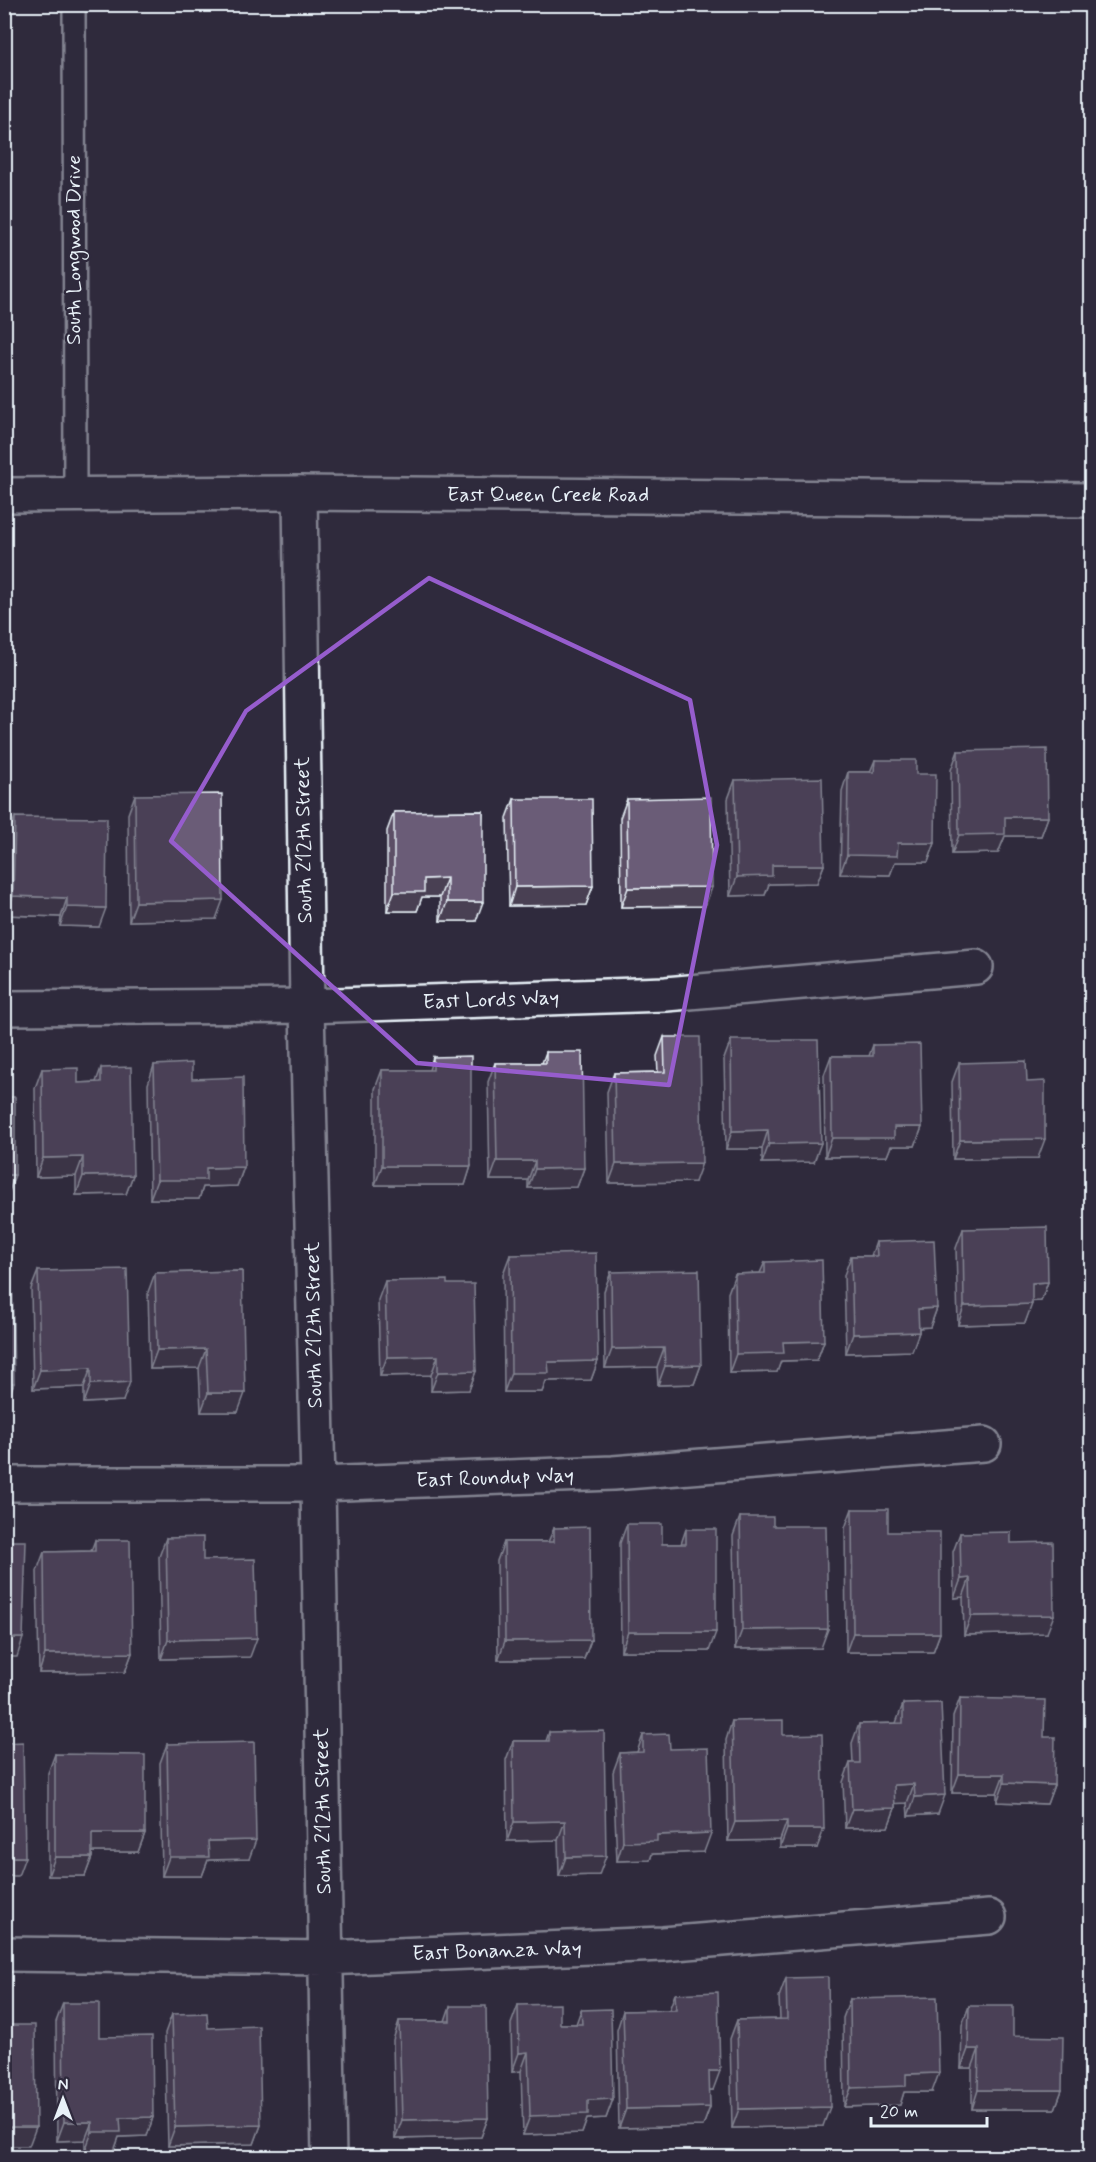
<svg xmlns="http://www.w3.org/2000/svg" width="1096" height="2162" font-family="Mynerve,sans-serif">
  <style>
    .lines { fill: none; stroke-linecap: round; stroke-linejoin: round }
    .service-casing { stroke: #e8f1f8; stroke-width: 26 }
    .minor-casing { stroke: #e8f1f8; stroke-width: 38 }
    .secondary-casing { stroke: #e8f1f8; stroke-width: 38 }
    .service { stroke: #2f2a3d; stroke-width: 21 }
    .minor { stroke: #2f2a3d; stroke-width: 33 }
    .secondary { stroke: #2f2a3d; stroke-width: 33 }
    .wall { fill: #5b4f66; stroke: #e8f1f8; stroke-width: 1.5 }
    .shaded-wall { fill: #4a4053; stroke: #e8f1f8; stroke-width: 1.5 }
    .building { fill: #6a5c77; stroke: #e8f1f8; stroke-width: 1.5 }
    .marked { fill: none; stroke: #965dcd; stroke-width: 4.5; stroke-linejoin: round }
    .labels { text-anchor: middle; dominant-baseline: central; stroke-width: 4.5; stroke-linejoin: round; paint-order: stroke }
    .street-label { font-size: 21px; fill: #e8f1f8; stroke: #2f2a3d }
  </style>
  <rect width="100%" height="100%" fill="#2f2a3d"/>
  <filter id="ink" filterUnits="userSpaceOnUse"><feTurbulence type="fractalNoise" baseFrequency=".0167" numOctaves="2"/><feDisplacementMap in="SourceGraphic" scale="12" xChannelSelector="R" yChannelSelector="G"/><feConvolveMatrix kernelMatrix="1 2 1 2 8 2 1 2 1" color-interpolation-filters="sRGB"/></filter>
  <g filter="url(#ink)">
    <g class="lines">
      <!-- service casing -->
      <g class="service-casing">
        <path id="service" d="M74,4L75,495"/>
      </g>
      <!-- minor casing -->
      <g class="minor-casing">
        <path id="minor" d="M300,493L307,1006L318,1484L329,2158
          M4,1008L307,1006L666,994L976,967
          M4,1484H318L613,1473L984,1444
          M4,1954L325,1958L663,1944L989,1917"/>
      </g>
      <!-- secondary casing -->
      <g class="secondary-casing">
        <path id="secondary" d="M4,495L300,493L1092,500"/>
      </g>
      <!-- service -->
      <use href="#service" class="service"/>
      <!-- minor -->
      <use href="#minor" class="minor"/>
      <!-- secondary -->
      <use href="#secondary" class="secondary"/>
    </g>
    <!-- wall -->
    <path class="wall" d="M958,751L1048,817L1041,836H1005L998,853L952,854L951,770Z
      M875,760L916,774L935,843L928,862H895L890,875L840,874L842,791L848,772H870Z
      M735,780L824,865L817,883L769,884L765,895L730,896L728,799Z
      M135,795L216,919L129,921L128,814Z
      M514,799L593,886L586,905L509,906L507,818Z
      M627,799L712,887L705,906L621,907L620,818Z
      M483,811L476,921H440V897H422L417,911H387V831L394,812Z
      M15,817L99,927L60,926L61,917L6,915L8,836Z
      M664,1037L695,1182L609,1183L607,1092L614,1073L658,1072L657,1056Z
      M731,1040L814,1162L762,1163V1149H726L724,1059Z
      M873,1045L922,1127L915,1146H891L887,1156L825,1157L824,1075L831,1056H869Z
      M546,1052L584,1168L577,1187L528,1188V1180H490L488,1082L495,1063H542Z
      M433,1057L471,1166L465,1185H375V1089L382,1070H429Z
      M959,1063L1038,1158L953,1159L952,1082Z
      M154,1065L192,1079L244,1167L237,1186L203,1187L199,1199H150L148,1084Z
      M101,1068L133,1175L126,1194L76,1195V1176L36,1177L35,1088L42,1069L78,1083L96,1082Z
      M963,1229L1048,1282L1041,1301H1032L1025,1323L958,1325L956,1248Z
      M876,1242L937,1308L930,1327L919,1328V1332L912,1351L846,1353L844,1275L851,1256H871Z
      M510,1255L598,1361L591,1380L546,1381L542,1392H504L503,1274Z
      M765,1262L824,1341L817,1360L781,1361L777,1372L729,1373L728,1293L735,1274L760,1273Z
      M38,1271L123,1401L84,1403V1387L33,1389L31,1289Z
      M242,1271L238,1412H201L199,1368L150,1369L148,1292L155,1273Z
      M611,1272L701,1365L694,1384L658,1385L657,1367L605,1368L604,1291Z
      M385,1281L447,1284L476,1371L469,1390L431,1391V1375L380,1376L378,1300Z
      M852,1509L888,1532L940,1633L933,1652H846L845,1528Z
      M740,1517L773,1526L821,1648L735,1649L733,1536Z
      M627,1524L662,1544H681L686,1529L709,1651H621L620,1543Z
      M554,1528L591,1640L584,1659L498,1660L497,1561L504,1542H548Z
      M960,1533L1011,1543L1047,1633L964,1635L963,1597L954,1598L953,1552Z
      M166,1538L250,1657L161,1659L159,1557Z
      M95,1540L132,1653L125,1672L39,1673L37,1571L44,1552L91,1551Z
      M960,1698L1044,1737L1054,1785L1047,1804L997,1802V1793H952L953,1717Z
      M903,1704L938,1814L908,1816L907,1803H895V1808L888,1827L845,1828L843,1782L850,1763H853L852,1743L859,1724L896,1723Z
      M732,1721L783,1735L817,1848H780V1840L728,1841L726,1740Z
      M549,1732L599,1875L559,1876L558,1840L507,1841L506,1760L513,1741H546Z
      M643,1735L670,1749L704,1852L652,1854L650,1860L617,1861L613,1772L620,1753L637,1752Z
      M167,1744L249,1859L208,1860L202,1876H162L160,1763Z
      M55,1754L145,1833L138,1852H92V1857L85,1876H48V1773Z
      M786,1978L823,2126L732,2128L730,2039L737,2020L780,2019L779,1997Z
      M675,1994L713,2090H709L710,2107L703,2126L619,2128L617,2030L623,2011L669,2010Z
      M850,1999L932,2092H904L900,2105L844,2107L843,2018Z
      M63,2003L99,2037L153,2117L147,2136L119,2137L114,2151H85V2140L57,2141L56,2022Z
      M518,2005L560,2024H576L581,2010L613,2099L606,2118L587,2119L582,2133L523,2135L521,2071L512,2072L511,2024Z
      M450,2006L488,2118L481,2137L395,2139L393,2040L399,2021H445Z
      M969,2006L1013,2036L1062,2090L1055,2109H972V2068H961L962,2025Z
      M172,2014L208,2028L261,2125L254,2144L168,2146L165,2033Z"/>
    <!-- shaded-wall -->
    <path class="shaded-wall" d="M1005,817H1048L1041,836H1005L998,853L952,854L959,835Z
      M898,843H935L928,862H895L890,875L840,874L847,855Z
      M772,865H824L817,883L769,884L765,895L730,896L737,877Z
      M447,878L440,897H422L417,911H387L394,892L424,879Z
      M593,886L586,905L509,906L515,887Z
      M712,887L705,906L621,907L628,888Z
      M13,896L67,898L61,917L6,915Z
      M223,900L216,919L129,921L136,902Z
      M447,902H483L476,921H440Z
      M67,907L106,908L99,927L60,926Z
      M894,1127H922L915,1146H891L887,1156L825,1157L832,1138Z
      M768,1130L762,1149H726L732,1131Z
      M1045,1139L1038,1158L953,1159L960,1140Z
      M821,1143L814,1162L762,1163L769,1144Z
      M83,1157L76,1176L36,1177L43,1158Z
      M497,1161H535L528,1180H490Z
      M702,1163L695,1182L609,1183L616,1164Z
      M382,1166H471L465,1185H375Z
      M244,1167L237,1186L203,1187L199,1199H150L157,1180L206,1168Z
      M584,1168L577,1187L528,1188L535,1169Z
      M4,1175H15L8,1194H4Z
      M133,1175L126,1194L76,1195L83,1176Z
      M1048,1282L1041,1301L1025,1302L1032,1283Z
      M1032,1304L1025,1323L958,1325L964,1306Z
      M937,1308L930,1327L911,1328L918,1309Z
      M919,1332L912,1351L846,1353L853,1334Z
      M824,1341L817,1360L781,1361L777,1372L729,1373L736,1354L783,1342Z
      M664,1348L657,1367L605,1368L612,1349Z
      M206,1349L199,1368L150,1369L157,1350Z
      M438,1356L431,1375L380,1376L387,1357Z
      M598,1361L591,1380L546,1381L542,1392H504L511,1373L548,1362Z
      M701,1365L694,1384L658,1385L665,1366Z
      M91,1368L84,1387L33,1389L40,1370Z
      M476,1371L469,1390L431,1391L438,1372Z
      M130,1382L123,1401L84,1403L91,1384Z
      M4,1383H14L7,1402H4Z
      M208,1393H245L238,1412H201Z
      M970,1578L963,1597L954,1598L961,1579Z
      M1054,1615L1047,1633L964,1635L971,1616Z
      M828,1629L821,1648L735,1649L742,1630Z
      M628,1632H716L709,1651H621Z
      M853,1633H940L933,1652H846Z
      M4,1638H23L17,1657H4Z
      M257,1638L250,1657L161,1659L168,1640Z
      M591,1640L584,1659L498,1660L505,1641Z
      M132,1653L125,1672L39,1673L45,1654Z
      M959,1774H1004L997,1793H952Z
      M1004,1783L1054,1785L1047,1804L997,1802Z
      M914,1784L907,1803L887,1804L894,1785Z
      M945,1795L938,1814L908,1816L915,1797Z
      M895,1808L888,1827L845,1828L852,1809Z
      M565,1821L558,1840L507,1841L514,1822Z
      M787,1821L780,1840L728,1841L735,1822Z
      M787,1829H824L817,1848H780Z
      M92,1833H145L138,1852H85Z
      M711,1833L704,1852L652,1854L650,1860L617,1861L623,1842L657,1835Z
      M256,1840L249,1859L208,1860L202,1876H162L169,1857L208,1841Z
      M606,1856L599,1875L559,1876L566,1857Z
      M4,1857H25L18,1876H4Z
      M55,1857H92L85,1876H48Z
      M968,2049H979L972,2068H961Z
      M528,2052L521,2071L512,2072L519,2053Z
      M709,2071H720L713,2090H702Z
      M939,2073L932,2092H904L900,2105L844,2107L851,2088L906,2074Z
      M978,2090H1062L1055,2109H972Z
      M613,2099L606,2118L587,2119L582,2133L523,2135L530,2116L588,2100Z
      M710,2107L703,2126L619,2128L626,2109Z
      M830,2107L823,2126L732,2128L739,2109Z
      M153,2117L147,2136L119,2137L114,2151H85L92,2132L120,2118Z
      M488,2118L481,2137L395,2139L402,2120Z
      M64,2122H92L85,2140L57,2141Z
      M261,2125L254,2144L168,2146L175,2127Z
      M4,2127H36L29,2146H4Z"/>
    <!-- building -->
    <path class="building" d="M1047,749L1048,817H1005V834L959,835L958,751Z
      M875,760H916V774H936L935,843H898L897,856L847,855L848,772H874Z
      M822,778L824,865H772V876L737,877L735,780Z
      M222,794L223,900L136,902L135,795Z
      M711,797L712,887L628,888L627,799Z
      M514,799H592L593,886L515,887Z
      M483,811V902H447V878L424,879V892H394V812Z
      M15,817L107,818L106,908L67,907V898L13,896Z
      M664,1037H700L702,1163L616,1164L614,1073L665,1072Z
      M731,1040H818L821,1143L769,1144L768,1130L732,1131Z
      M920,1044L922,1127H894V1138H832L831,1056H873V1045Z
      M546,1052H582L584,1168L535,1169V1161H497L495,1063H546Z
      M471,1056V1166H382V1070H433V1057Z
      M1026,1061L1027,1082L1045,1081V1139L960,1140L959,1063Z
      M192,1063V1079L243,1077L244,1167L206,1168V1180H157L154,1065Z
      M131,1067L133,1175L83,1176V1157L43,1158L42,1069L78,1068V1083L101,1082V1068Z
      M4,1097H15V1175H4Z
      M1047,1227L1048,1282L1032,1283V1304L964,1306L963,1229Z
      M934,1240L937,1308L918,1309L919,1332L853,1334L851,1256H877L876,1242Z
      M596,1253L598,1361L548,1362L549,1373H511L510,1255Z
      M822,1260L824,1341L783,1342L784,1353L736,1354L735,1274L765,1273V1262Z
      M4,1269H12L14,1383H4Z
      M127,1269L130,1382L91,1384V1368L40,1370L38,1271Z
      M699,1270L701,1365L665,1366L664,1348L612,1349L611,1272Z
      M242,1271L245,1393H208L206,1349L157,1350L155,1273Z
      M447,1280V1284H474L476,1371L438,1372V1356L387,1357L385,1281Z
      M852,1509H888V1532H940V1633H853Z
      M740,1517H773V1526H826L828,1629L742,1630Z
      M627,1524H662V1544H686V1529H716V1632H628Z
      M590,1527L591,1640L505,1641L504,1542H554V1528Z
      M1011,1532V1543L1053,1542L1054,1615L971,1616L970,1578L961,1579L960,1533Z
      M203,1537V1560L255,1559L257,1638L168,1640L166,1538Z
      M95,1540H130L132,1653L45,1654L44,1552L95,1551Z
      M4,1541H26L23,1638H4Z
      M960,1698L1045,1700L1044,1737H1055L1054,1785L1004,1783V1774H959Z
      M941,1703L945,1795L915,1797L914,1784L894,1785L895,1808L852,1809L850,1763H860L859,1724L903,1723V1704Z
      M783,1720V1735L822,1734L824,1829H787V1821L735,1822L732,1721Z
      M604,1731L606,1856L566,1857L565,1821L514,1822L513,1741H549V1732Z
      M669,1734L670,1749L708,1748L711,1833L657,1835V1841L623,1842L620,1753L643,1752V1735Z
      M23,1742L25,1857H4V1743Z
      M254,1742L256,1840L208,1841L209,1857H169L167,1744Z
      M55,1754L145,1755V1833H92V1857H55Z
      M828,1977L830,2107L739,2109L737,2020L787,2019L786,1978Z
      M718,1992L720,2071H709L710,2107L626,2109L623,2011L676,2010L675,1994Z
      M937,1997L939,2073L906,2074V2086L851,2088L850,1999Z
      M63,2003H99V2037L152,2036L153,2117L120,2118L121,2132H92V2122H64Z
      M560,2004V2024H582L581,2010L611,2009L613,2099L588,2100V2114L530,2116L528,2052L519,2053L518,2005Z
      M450,2006H486L488,2118L402,2120L399,2021H450Z
      M969,2006H1013V2036L1063,2037L1062,2090H978L979,2049H968Z
      M207,2013L208,2028L259,2026L261,2125L175,2127L172,2014Z
      M4,2025H35L36,2127H4Z"/>
  </g>
  <!-- marked area -->
  <path d="M0 0H1096V2162H0ZM429,578L690,700L717,845L669,1085L417,1063L171,841L246,711Z" fill="#2f2a3d" fill-opacity=".55" fill-rule="evenodd"/>
  <path class="marked" d="M429,578L690,700L717,845L669,1085L417,1063L171,841L246,711Z"/>
  <g class="labels">
    <!-- street labels -->
    <g class="street-label">
      <text transform="translate(74 250) rotate(-90)">South Longwood Drive</text>
      <text x="548" y="495">East Queen Creek Road</text>
      <text transform="translate(304 840) rotate(-91)">South 212th Street</text>
      <text transform="translate(491 1000) rotate(-2)">East Lords Way</text>
      <text transform="translate(314 1325) rotate(-91)">South 212th Street</text>
      <text transform="translate(495 1478) rotate(-2)">East Roundup Way</text>
      <text transform="translate(323 1811) rotate(-91)">South 212th Street</text>
      <text transform="translate(497 1951) rotate(-2)">East Bonanza Way</text>
    </g>
  </g>
  <!-- margin -->
  <rect width="1096" height="2162" fill="none" stroke="#2f2a3d" stroke-width="24"/>
  <rect x="12" y="12" width="1072" height="2138" fill="none" stroke="#e8f1f8" stroke-width="2" filter="url(#ink)"/>
  <!-- north arrow -->
  <g transform="translate(63 2099)" stroke="#2f2a3d" stroke-width="4.5" paint-order="stroke">
  <path d="M0-4.5L10 22L0 15L-10 22Z" fill="#e8f1f8"/>
  <text y="-9" font-size="16" font-weight="bold" text-anchor="middle" fill="#e8f1f8">N</text>
  </g>
  <!-- scale -->
  <path d="M871 2117v9h116v-9" fill="none" stroke="#e8f1f8" stroke-width="3"/>
  <text x="880" y="2117" font-size="18" fill="#e8f1f8" stroke="#2f2a3d" stroke-width="4.5" paint-order="stroke">20 m</text>
</svg>
